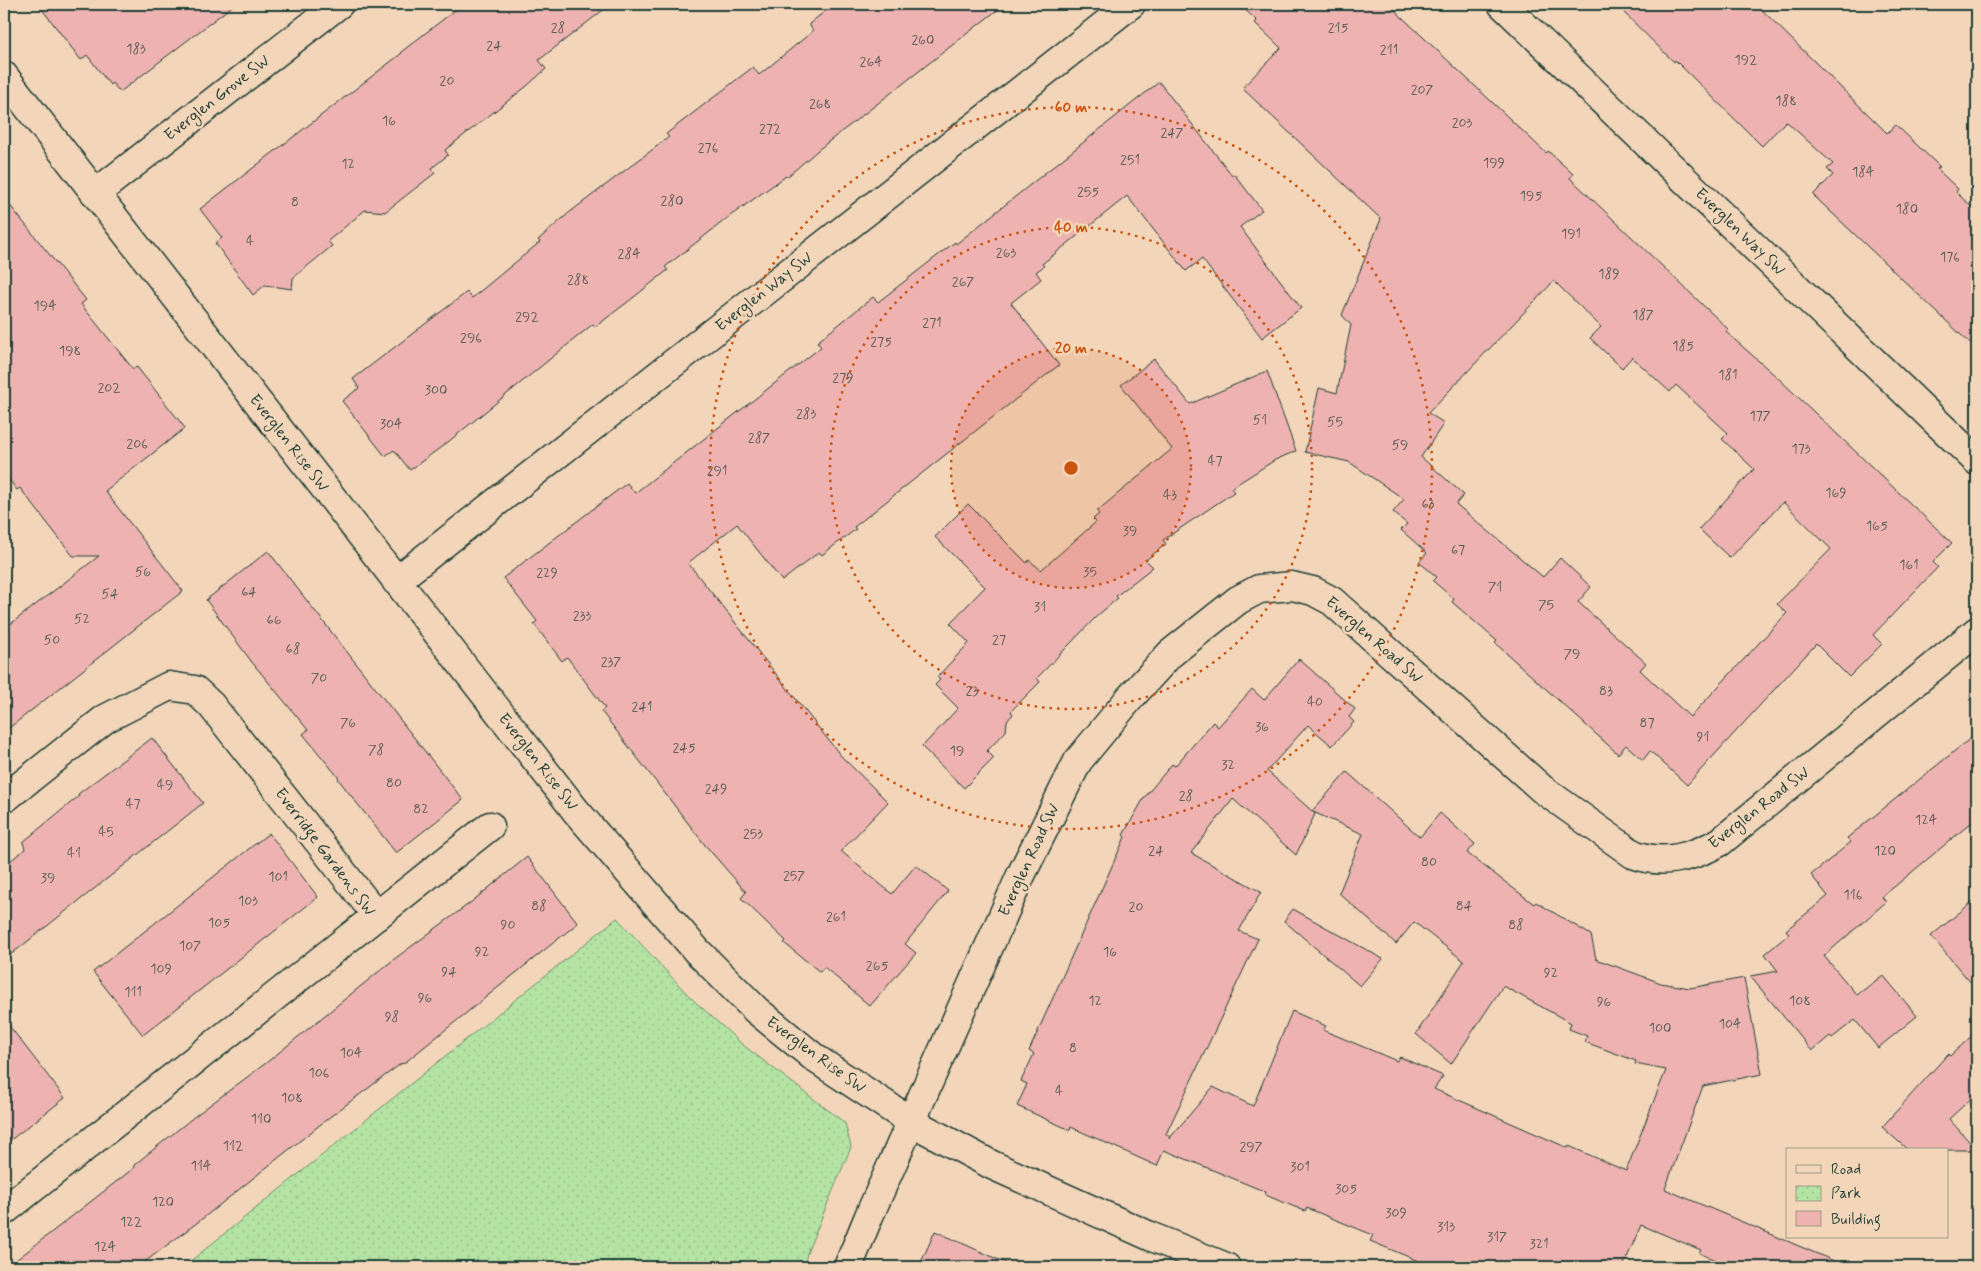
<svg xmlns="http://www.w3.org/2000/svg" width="1981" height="1271" font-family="Mynerve,sans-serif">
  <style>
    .park { fill: url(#park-dots); stroke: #6a906c }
    .building { fill: #eeb2b1; stroke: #1f3d34; fill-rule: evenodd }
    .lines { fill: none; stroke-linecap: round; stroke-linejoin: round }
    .street-casing { stroke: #1f3d34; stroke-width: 31 }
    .street { stroke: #f3d6ba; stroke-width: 28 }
    .ring { fill: none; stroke: #ca5512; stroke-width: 2.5; stroke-dasharray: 2.5 5 }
    .labels { text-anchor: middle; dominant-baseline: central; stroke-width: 5; stroke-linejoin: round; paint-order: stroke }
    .number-label { font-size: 14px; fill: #535a53 }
    .street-label { font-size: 16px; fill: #1f3d34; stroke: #f3d6ba }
    .centre { fill: #ca5512; stroke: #f3d6ba; stroke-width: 2.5 }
    .ring-label { font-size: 15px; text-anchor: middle; font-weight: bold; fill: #ca5512; stroke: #f3d6ba; stroke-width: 5; stroke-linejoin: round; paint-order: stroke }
  </style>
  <defs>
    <pattern id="park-dots" width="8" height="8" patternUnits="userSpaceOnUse" patternTransform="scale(1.25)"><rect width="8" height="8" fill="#b4e4a4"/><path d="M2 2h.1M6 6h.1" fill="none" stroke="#9ac48e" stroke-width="1.8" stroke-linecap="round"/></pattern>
  </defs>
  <rect width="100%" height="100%" fill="#f3d6ba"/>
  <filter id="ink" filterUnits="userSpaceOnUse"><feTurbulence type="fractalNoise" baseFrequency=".02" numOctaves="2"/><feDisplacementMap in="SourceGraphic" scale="10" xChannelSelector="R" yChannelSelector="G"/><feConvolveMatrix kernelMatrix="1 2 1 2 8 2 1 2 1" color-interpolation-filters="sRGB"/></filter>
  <g filter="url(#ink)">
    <!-- park -->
    <path class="park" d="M617,918L691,998L743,1045L845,1123L851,1147L807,1253L804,1267H183Z"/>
    <!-- building -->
    <path class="building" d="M38,4H235L120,92L112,83L110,85L87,55L81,60Z
      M463,4H611L539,60L546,69L527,86L445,150L448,155L432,168L435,173L385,212L365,210L328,241L332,246L293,278L292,289L265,285L253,295L215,243L222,238L200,209L402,53L401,52Z
      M834,4H1005L818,150L787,177L786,176L730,216L665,267L668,270L629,301L595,327L593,324L448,442L410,470L394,450L385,456L342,401L359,388L353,379L467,292L472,298L540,242L538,240L570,212L669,137L666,134L753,67L759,75L813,31L809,24Z
      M1239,4H1388L1546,153L1548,151L1573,174L1570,178L1728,329L1726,332L1778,378L1952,543L1933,562L1938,567L1873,635L1882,644L1849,677L1816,644L1687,785L1650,751L1643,760L1626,745L1618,754L1495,643L1497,641L1452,602L1454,599L1433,581L1437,577L1419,562L1427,553L1401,530L1407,524L1393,512L1404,499L1349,462L1305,452L1319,388L1337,393L1351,325L1342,315L1381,219L1242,88L1281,48L1255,23L1257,21ZM1554,281L1601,327L1590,338L1622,368L1632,357L1670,392L1676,385L1728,433L1722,439L1754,469L1699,529L1730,558L1783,502L1831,549L1777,604L1787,613L1690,717L1640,670L1646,663L1578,602L1591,587L1560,558L1543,577L1456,504L1464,495L1421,457L1444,423L1428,413Z
      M1615,4H1756L1887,133L1896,125L1940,167L1937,169L1958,189L1956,192L1977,212V350L1813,195L1833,175L1827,169L1833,164L1786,121L1762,146L1675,60L1674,62Z
      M1159,82L1232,175L1234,174L1262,210L1240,227L1301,308L1262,338L1202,259L1186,271L1127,196L1042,264L1044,266L1036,272L1041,279L1011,303L1059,365L854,527L856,529L822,555L819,552L782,581L737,524L688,563L841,756L888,802L841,851L892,894L916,865L948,891L905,944L916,953L870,1006L824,967L820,972L784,943L786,941L741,898L746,892L705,845L601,711L605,708L567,657L562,661L534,624L537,621L503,578L627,483L635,493L821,347L817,342L873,297L878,302L955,242L956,244Z
      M4,198L86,300L81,304L133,369L137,367L185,428L105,491L183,591L4,732V629L99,556H73L20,488L17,490L4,473Z
      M1154,359L1190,404L1267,371L1296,451L1275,460L1231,488L1234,492L1163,540L1166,544L1146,560L1153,567L1116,596L1118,598L1097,616L1037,678L1040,682L1011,711L1013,714L1007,721L1006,731L987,751L994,758L964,788L922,747L958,708L935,685L940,680L937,677L969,643L950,623L985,587L935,537L968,504L1027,563L1029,560L1041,570L1096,522L1093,519L1099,514L1097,511L1172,449L1121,385Z
      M268,551L463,800L396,853L338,779L339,778L303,734L308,730L251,661L206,600Z
      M1299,659L1355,709L1349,717L1354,722L1332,746L1308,725L1267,771L1312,811L1347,772L1420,837L1440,813L1475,844L1467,853L1534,904L1536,902L1591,935L1596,959L1661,983L1690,988L1744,978L1762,1074L1703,1086L1665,1189L1848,1267H1731L1699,1253L1701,1250L1641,1225L1623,1267H1433L1370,1241L1373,1235L1307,1208L1305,1211L1265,1195L1266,1192L1164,1150L1157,1166L1071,1127L1070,1130L1017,1106L1027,1084L1021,1081L1034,1054L1029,1051L1125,837L1123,835L1144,798L1172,764L1175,766L1213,722L1218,727L1252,689L1264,700ZM1233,799L1296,855L1315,814L1313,812L1363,834L1339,893L1396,944L1414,922L1464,961L1416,1034L1451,1064L1503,986L1571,1023L1569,1029L1587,1036L1585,1042L1636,1061L1635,1064L1666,1070L1626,1171L1569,1146L1568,1148L1434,1089L1443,1076L1400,1057L1397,1061L1323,1030L1326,1026L1292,1011L1253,1106L1213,1087L1169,1139L1170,1137L1166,1134L1258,939L1239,931L1261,892L1191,853Z
      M1977,733V818L1882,897L1886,902L1824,956L1857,995L1883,975L1917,1016L1878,1048L1855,1020L1832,1038L1830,1036L1812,1051L1750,976L1778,971L1765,954L1789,934L1786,930L1828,896L1811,875L1851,842L1847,838Z
      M152,738L203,803L4,960V866L25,849L23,842L79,796L78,794Z
      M269,833L318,897L143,1035L93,972Z
      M527,857L578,923L403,1064L402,1063L331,1116L202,1219L138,1267H7L135,1167L134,1165L195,1116L266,1063L393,960L470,903Z
      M1977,898V990L1931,936Z
      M1293,909L1383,959L1360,986L1284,921Z
      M4,1019L65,1098L4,1145Z
      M1977,1031V1093L1949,1119L1977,1150H1908L1882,1127L1948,1054L1950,1056Z
      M935,1231L1015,1267H919Z"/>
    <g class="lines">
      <!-- street casing -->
      <g class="street-casing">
        <path id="street" d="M1502,4L1977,461
          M4,76L576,811L697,951L756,1010L816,1059L912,1122L992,1165L1152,1237L1226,1267
          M96,193L339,4
          M396,581L1131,4
          M4,799L105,719L169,686L195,690L211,705L377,916
          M4,1211L490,826
          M848,1267L869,1216L1021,875L1078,761L1129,699L1170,654L1238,600L1259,589L1292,586L1313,591L1332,601L1542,789L1633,854C1664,866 1692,857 1720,842L1977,631"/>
      </g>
      <!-- street -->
      <use href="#street" class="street"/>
    </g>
  </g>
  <!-- distance rings -->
  <circle cx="1071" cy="468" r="120" fill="#ca5512" fill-opacity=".12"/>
  <g class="ring">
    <circle cx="1071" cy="468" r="120"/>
    <circle cx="1071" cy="468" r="241"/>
    <circle cx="1071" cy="468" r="361"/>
  </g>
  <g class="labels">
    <!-- number labels -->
    <g class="number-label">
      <text x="558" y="28">28</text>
      <text x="1338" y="28">215</text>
      <text x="923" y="40">260</text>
      <text x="494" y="46">24</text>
      <text x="136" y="49">183</text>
      <text x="1389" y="50">211</text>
      <text x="1746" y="60">192</text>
      <text x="871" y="62">264</text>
      <text x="447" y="81">20</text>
      <text x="1422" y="90">207</text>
      <text x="1786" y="101">188</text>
      <text x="820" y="104">268</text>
      <text x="389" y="121">16</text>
      <text x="1462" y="123">203</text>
      <text x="770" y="129">272</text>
      <text x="1172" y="133">247</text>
      <text x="708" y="148">276</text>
      <text x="1130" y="160">251</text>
      <text x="1494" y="163">199</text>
      <text x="348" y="164">12</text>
      <text x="1863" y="172">184</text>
      <text x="1088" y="192">255</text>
      <text x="1531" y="196">195</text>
      <text x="672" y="201">280</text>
      <text x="295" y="202">8</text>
      <text x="1907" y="209">180</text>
      <text x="1571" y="234">191</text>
      <text x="250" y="241">4</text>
      <text x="1006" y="253">263</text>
      <text x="629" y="254">284</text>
      <text x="1950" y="257">176</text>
      <text x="1609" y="274">189</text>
      <text x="578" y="280">288</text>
      <text x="963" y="282">267</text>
      <text x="45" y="306">194</text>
      <text x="1643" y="315">187</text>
      <text x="527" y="317">292</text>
      <text x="932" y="323">271</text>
      <text x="471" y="338">296</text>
      <text x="881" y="342">275</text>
      <text x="1683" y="346">185</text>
      <text x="70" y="351">198</text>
      <text x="1728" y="375">181</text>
      <text x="843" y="378">279</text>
      <text x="109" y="388">202</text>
      <text x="436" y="390">300</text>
      <text x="806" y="414">283</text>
      <text x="1760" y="416">177</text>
      <text x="1260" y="420">51</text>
      <text x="1335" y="422">55</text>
      <text x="391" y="424">304</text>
      <text x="759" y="438">287</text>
      <text x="137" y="444">206</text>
      <text x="1400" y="445">59</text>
      <text x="1801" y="449">173</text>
      <text x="1215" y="461">47</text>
      <text x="717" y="471">291</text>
      <text x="1836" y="493">169</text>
      <text x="1170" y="495">43</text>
      <text x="1428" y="504">63</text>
      <text x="1877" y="526">165</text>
      <text x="1130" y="531">39</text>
      <text x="1458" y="550">67</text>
      <text x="1909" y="565">161</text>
      <text x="143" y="572">56</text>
      <text x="1090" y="572">35</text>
      <text x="547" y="573">229</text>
      <text x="1495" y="587">71</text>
      <text x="249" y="592">64</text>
      <text x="110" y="594">54</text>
      <text x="1546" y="605">75</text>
      <text x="1040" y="607">31</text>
      <text x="582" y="616">233</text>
      <text x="82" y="619">52</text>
      <text x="274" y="620">66</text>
      <text x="52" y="640">50</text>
      <text x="999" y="640">27</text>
      <text x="293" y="649">68</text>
      <text x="1572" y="654">79</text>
      <text x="611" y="662">237</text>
      <text x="319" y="678">70</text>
      <text x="972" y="691">23</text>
      <text x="1606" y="691">83</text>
      <text x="1315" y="702">40</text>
      <text x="642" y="707">241</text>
      <text x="348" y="723">76</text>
      <text x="1647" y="723">87</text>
      <text x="1262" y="727">36</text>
      <text x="1703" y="737">91</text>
      <text x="684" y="748">245</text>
      <text x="376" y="750">78</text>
      <text x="957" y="751">19</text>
      <text x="1228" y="765">32</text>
      <text x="394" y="783">80</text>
      <text x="165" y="785">49</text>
      <text x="716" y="789">249</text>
      <text x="1186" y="796">28</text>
      <text x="133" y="804">47</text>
      <text x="421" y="809">82</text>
      <text x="1926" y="820">124</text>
      <text x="106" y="832">45</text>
      <text x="753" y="834">253</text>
      <text x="1156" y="851">24</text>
      <text x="1885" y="851">120</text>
      <text x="74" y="853">41</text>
      <text x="1429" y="862">80</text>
      <text x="794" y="876">257</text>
      <text x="278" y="877">101</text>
      <text x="48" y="878">39</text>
      <text x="1853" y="895">116</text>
      <text x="248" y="901">103</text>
      <text x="539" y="906">88</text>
      <text x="1464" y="906">84</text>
      <text x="1136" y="907">20</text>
      <text x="836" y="917">261</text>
      <text x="219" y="923">105</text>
      <text x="508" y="925">90</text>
      <text x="1516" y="925">88</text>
      <text x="190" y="946">107</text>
      <text x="482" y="952">92</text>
      <text x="1110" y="952">16</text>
      <text x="877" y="966">265</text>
      <text x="161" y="969">109</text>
      <text x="449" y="972">94</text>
      <text x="1551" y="973">92</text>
      <text x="133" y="992">111</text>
      <text x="425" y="998">96</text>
      <text x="1095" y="1001">12</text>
      <text x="1800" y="1001">108</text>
      <text x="1604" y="1002">96</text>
      <text x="392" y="1017">98</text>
      <text x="1730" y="1024">104</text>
      <text x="1660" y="1028">100</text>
      <text x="1073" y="1048">8</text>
      <text x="351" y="1053">104</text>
      <text x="319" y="1073">106</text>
      <text x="1059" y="1091">4</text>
      <text x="292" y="1098">108</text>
      <text x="261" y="1119">110</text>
      <text x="233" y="1146">112</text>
      <text x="1251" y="1147">297</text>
      <text x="201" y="1166">114</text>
      <text x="1300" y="1167">301</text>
      <text x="1346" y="1189">305</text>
      <text x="163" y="1202">120</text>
      <text x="1396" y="1213">309</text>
      <text x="131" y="1222">122</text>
      <text x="1446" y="1227">313</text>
      <text x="1497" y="1237">317</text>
      <text x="1539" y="1244">321</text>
      <text x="105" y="1247">124</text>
    </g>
    <!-- street labels -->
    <g class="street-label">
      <text transform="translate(217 98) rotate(-38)">Everglen Grove SW</text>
      <text transform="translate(1740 232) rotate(44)">Everglen Way SW</text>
      <text transform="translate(764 292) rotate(-38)">Everglen Way SW</text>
      <text transform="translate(289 443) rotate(52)">Everglen Rise SW</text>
      <text transform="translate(1374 640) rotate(41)">Everglen Road SW</text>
      <text transform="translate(538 762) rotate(52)">Everglen Rise SW</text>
      <text transform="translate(1759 808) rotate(-38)">Everglen Road SW</text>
      <text transform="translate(325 852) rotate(53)">Everridge Gardens SW</text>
      <text transform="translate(1029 860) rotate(-65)">Everglen Road SW</text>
      <text transform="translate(816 1055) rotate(36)">Everglen Rise SW</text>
    </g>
  </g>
  <circle cx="1071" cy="468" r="8" class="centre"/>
  <g class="ring-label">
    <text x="1071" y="112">60 m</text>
    <text x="1071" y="232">40 m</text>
    <text x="1071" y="353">20 m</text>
  </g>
  <!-- margin -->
  <rect width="1981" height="1271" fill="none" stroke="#f3d6ba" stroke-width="20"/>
  <rect x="10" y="10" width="1961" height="1251" fill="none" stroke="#1f3d34" stroke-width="2" filter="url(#ink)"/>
  <!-- legend -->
  <rect x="1786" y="1148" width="162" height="90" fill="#f3d6ba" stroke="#9e9984"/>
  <rect x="1796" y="1165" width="25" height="8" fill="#f3d6ba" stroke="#9e9984"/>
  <text x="1831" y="1174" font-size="15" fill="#1f3d34">Road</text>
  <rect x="1796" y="1186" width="25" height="15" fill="url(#park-dots)" stroke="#9e9984"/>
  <text x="1831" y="1198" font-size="15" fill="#1f3d34">Park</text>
  <rect x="1796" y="1211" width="25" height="15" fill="#eeb2b1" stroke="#9e9984"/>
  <text x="1831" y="1224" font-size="15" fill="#1f3d34">Building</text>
</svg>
